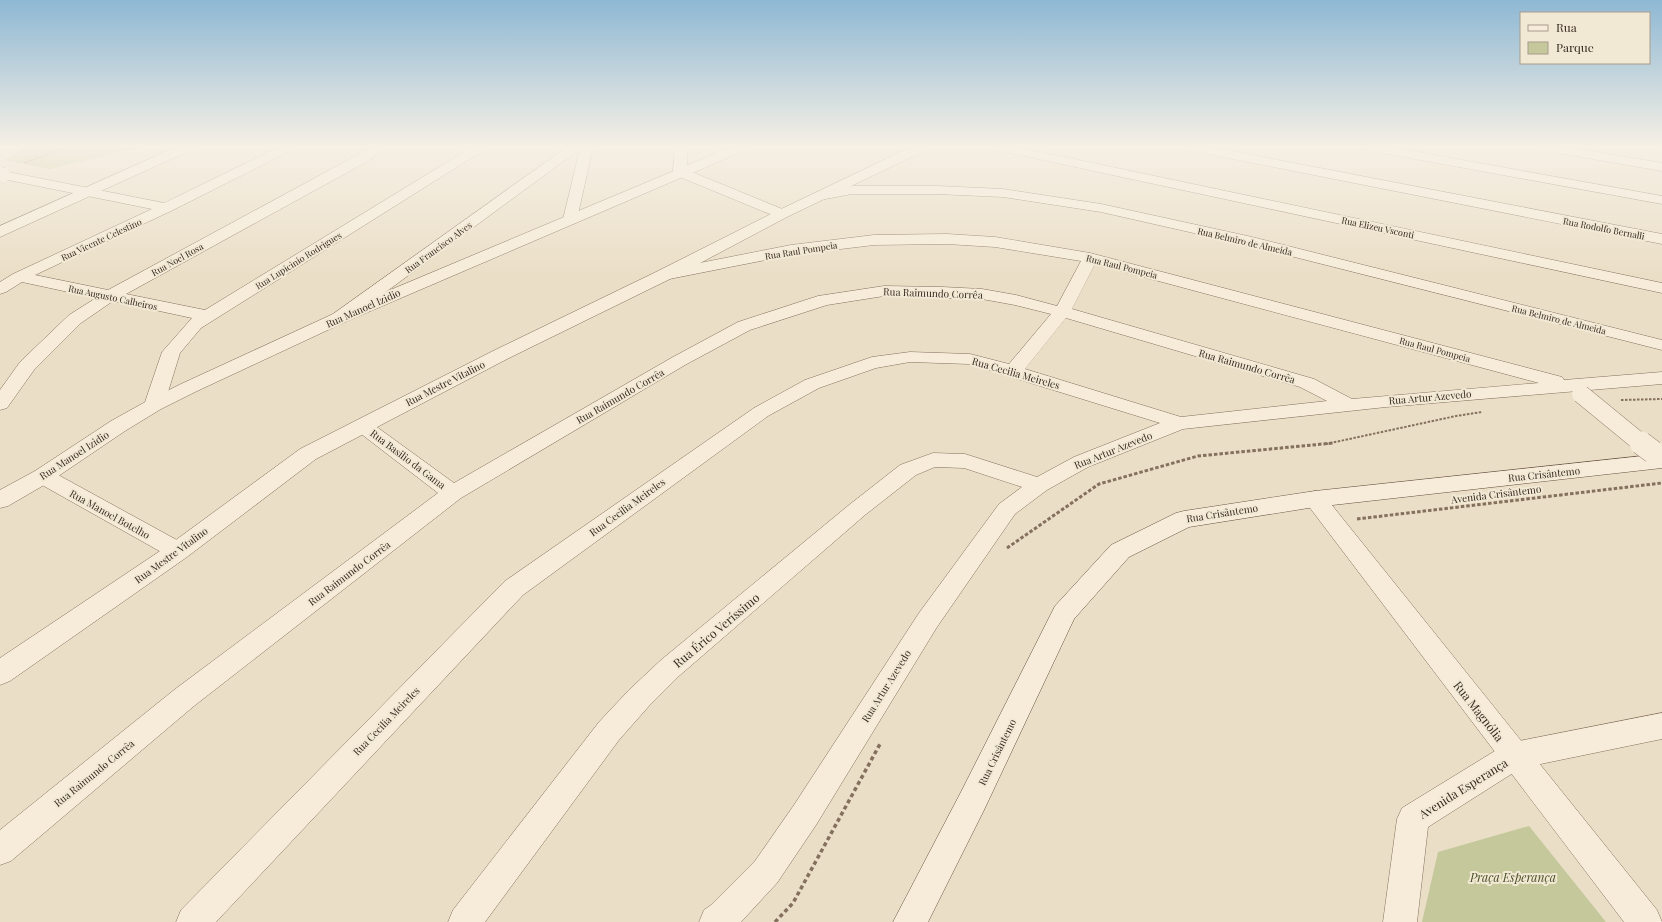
<svg xmlns="http://www.w3.org/2000/svg" width="1662" height="922" font-family="'Playfair Display',serif">
  <style>
    .green { fill: #c4c89b }
    .lines { fill: none; stroke-linecap: round; stroke-linejoin: round }
    .minor-casing { stroke: #84705d; stroke-width: 1 }
    .tertiary-casing { stroke: #84705d; stroke-width: 1 }
    .secondary-casing { stroke: #665240; stroke-width: 1 }
    .path-far3 { stroke: #84705d; stroke-width: 1.5; stroke-dasharray: 2 1.5; stroke-linecap: butt }
    .path-far2 { stroke: #84705d; stroke-width: 2; stroke-dasharray: 2.5 1.5; stroke-linecap: butt }
    .path-far1 { stroke: #84705d; stroke-width: 3; stroke-dasharray: 3.5 2; stroke-linecap: butt }
    .path { stroke: #84705d; stroke-width: 3.5; stroke-dasharray: 4 3; stroke-linecap: butt }
    .minor { fill: #f6ecd9; fill-rule: evenodd }
    .tertiary { fill: #f6ecd9; fill-rule: evenodd }
    .secondary { fill: #f6ecd9; fill-rule: evenodd }
    .minor-bridge-far2-casing { stroke: #84705d; stroke-width: 15; stroke-linecap: butt }
    .minor-bridge-far1-casing { stroke: #84705d; stroke-width: 19; stroke-linecap: butt }
    .minor-bridge-casing { stroke: #84705d; stroke-width: 24; stroke-linecap: butt }
    .minor-bridge-far2 { stroke: #f6ecd9; stroke-width: 14 }
    .minor-bridge-far1 { stroke: #f6ecd9; stroke-width: 18 }
    .minor-bridge { stroke: #f6ecd9; stroke-width: 23 }
    .labels { text-anchor: middle; dominant-baseline: central; stroke-width: 4; stroke-linejoin: round; paint-order: stroke }
    .far-street-label { font-size: 9px; fill: #362920; stroke: #f2e9d5 }
    .street-label { font-size: 10px; fill: #362920; stroke: #f2e9d5 }
    .near-street-label { font-size: 12px; fill: #362920; stroke: #f2e9d5 }
    .near-park-label { font-size: 12px; font-style: italic; fill: #485028; stroke: #f2e9d5 }
  </style>
  <rect width="100%" height="100%" fill="#eadec6"/>
  <!-- green -->
  <path class="green" d="M26,147H142L50,169L4,160Z
    M1529,826L1606,922H1422L1438,852Z"/>
  <g class="lines">
    <!-- minor casing -->
    <g class="minor-casing">
      <path id="minor" d="M279,147H294L292,150L171,211L35,275L108,290L372,147H386L384,150L368,161L126,294L205,310L472,147H486L484,150L201,328L180,353L164,405L161,409L154,411L147,409L144,405L162,352L192,318L113,301L81,323L34,370L7,408L0,410V390L20,362L69,315L96,298L22,282L6,292L0,294V282L13,274L152,209L3,179L0,178V172L3,171L164,203Z
        M567,147H593L577,219L575,222L570,223L565,222L563,219L580,149L345,322L339,323L333,322L330,318L333,314Z
        M675,147H687V170L787,211L789,214L787,217L782,218L777,217L675,175L673,172Z
        M995,147H1017L1662,283V293L1001,151L997,150Z
        M1187,147H1211L1662,234V244L1193,151L1189,150Z
        M1365,147H1390L1662,196V204L1371,151L1367,150Z
        M1540,147H1566L1662,163V171L1546,151L1542,150Z
        M852,186H937L1003,189L1101,204L1252,237L1662,340V350L1251,246L1101,212L1003,197L937,194H852L820,200L815,199L813,196L815,193Z
        M947,234L995,237L1090,253L1562,377L1564,380L1662,372V384L1386,407L1183,429L1088,467L1047,490L1015,514L937,627L816,825L777,883L741,922H699L704,910L711,905L755,861L794,805L919,613L999,504L1022,487L964,468L935,467L916,475L865,515L679,676L649,706L619,740L485,922H448L453,910L599,722L629,690L661,660L849,505L900,465L933,453L965,454L1037,477L1074,457L1160,423L969,364L910,362L876,368L819,388L768,416L523,595L216,922H176L181,910L505,581L754,408L805,380L872,357L910,352L970,354L1009,364L1051,314L1015,305L982,299L884,296L827,305L750,330L685,365L461,498L194,706L11,861L0,865V830L174,690L438,493L356,430L353,426L356,422L363,420L370,422L454,483L673,357L738,322L818,296L884,286L942,287L982,289L1016,295L1057,306L1081,261L995,247L947,244L874,245L791,255L664,280L658,278L656,275L658,272L664,270L791,245L874,235ZM1095,264L1539,383L1352,399L1314,379L1072,309ZM1066,318L1300,387L1327,401L1181,417L1025,369Z
        M43,469L51,471L186,545L190,551L186,557L178,560L170,557L35,481L32,476L35,471Z
        M1315,491L1323,494L1657,910L1662,922H1624L1307,504L1304,499L1307,494Z"/>
    </g>
    <!-- tertiary casing -->
    <g class="tertiary-casing">
      <path id="tertiary" d="M176,147H193L191,150L0,237V226Z
        M731,147H748L746,150L345,322L195,392L161,409L125,431L51,481L8,506L0,508V490L35,471L111,421L147,401L181,384L333,314Z
        M911,147H928L926,150L787,217L670,279L507,359L316,459L187,557L10,681L0,685V658L169,545L300,449L493,351L658,271L777,211Z
        M1662,713V739L1521,768L1428,827L1417,922H1383L1397,819L1402,808L1503,746L1514,742Z"/>
    </g>
    <!-- secondary casing -->
    <g class="secondary-casing">
      <path id="secondary" d="M1662,454V468L1315,507L1189,527L1129,557L1074,619L984,810L928,922H893L962,790L1055,606L1111,545L1176,513L1184,511L1315,491Z"/>
    </g>
    <!-- path-far3 -->
    <path class="path-far3" d="M24,163L68,147"/>
    <!-- path-far2 -->
    <path class="path-far2" d="M1621,400L1662,399
      M1326,444L1456,416L1482,412"/>
    <!-- path-far1 -->
    <path class="path-far1" d="M1357,519L1662,483
      M1007,548L1099,484L1198,456L1333,443"/>
    <!-- path -->
    <path class="path" d="M775,922L793,903L880,744"/>
    <!-- minor -->
    <use href="#minor" class="minor"/>
    <!-- tertiary -->
    <use href="#tertiary" class="tertiary"/>
    <!-- secondary -->
    <use href="#secondary" class="secondary"/>
    <!-- minor-bridge-far2 casing -->
    <g class="minor-bridge-far2-casing">
      <path id="minor-bridge-far2" d="M0,174L3,175"/>
    </g>
    <!-- minor-bridge-far1 casing -->
    <g class="minor-bridge-far1-casing">
      <path id="minor-bridge-far1" d="M1581,394L1642,444"/>
    </g>
    <!-- minor-bridge casing -->
    <g class="minor-bridge-casing">
      <path id="minor-bridge" d="M1641,443L1653,452"/>
    </g>
    <!-- minor-bridge-far2 -->
    <use href="#minor-bridge-far2" class="minor-bridge-far2"/>
    <!-- minor-bridge-far1 -->
    <use href="#minor-bridge-far1" class="minor-bridge-far1"/>
    <!-- minor-bridge -->
    <use href="#minor-bridge" class="minor-bridge"/>
  </g>
  <!-- sky -->
  <linearGradient id="sky" x2="0" y2="1"><stop stop-color="#8eb8d4"/><stop offset="0.53" stop-color="#f6f0e5"/><stop offset="1" stop-color="#f6f0e5" stop-opacity="0"/></linearGradient>
  <rect width="1662" height="276" fill="url(#sky)"/>
  <g class="labels">
    <!-- far-street labels -->
    <g class="far-street-label">
      <text transform="translate(1378 227) rotate(12)">Rua Elizeu Vsconti</text>
      <text transform="translate(1604 228) rotate(11)">Rua Rodolfo Bernalli</text>
      <text transform="translate(101 239) rotate(-25)">Rua Vicente Celestino</text>
      <text transform="translate(1245 241) rotate(13)">Rua Belmiro de Almeida</text>
      <text transform="translate(438 247) rotate(-36)">Rua Francisco Alves</text>
      <text transform="translate(801 250) rotate(-9)">Rua Raul Pompeia</text>
      <text transform="translate(177 259) rotate(-29)">Rua Noel Rosa</text>
      <text transform="translate(298 260) rotate(-32)">Rua Lupicinio Rodrigues</text>
      <text transform="translate(1122 266) rotate(14)">Rua Raul Pompeia</text>
      <text transform="translate(113 297) rotate(12)">Rua Augusto Calheiros</text>
      <text transform="translate(1559 319) rotate(14)">Rua Belmiro de Almeida</text>
      <text transform="translate(1435 349) rotate(15)">Rua Raul Pompeia</text>
    </g>
    <!-- street labels -->
    <g class="street-label">
      <text transform="translate(933 293) rotate(2)">Rua Raimundo Corrêa</text>
      <text transform="translate(363 308) rotate(-24)">Rua Manoel Izidio</text>
      <text transform="translate(1247 366) rotate(16)">Rua Raimundo Corrêa</text>
      <text transform="translate(1016 373) rotate(16)">Rua Cecilia Meireles</text>
      <text transform="translate(445 383) rotate(-27)">Rua Mestre Vitalino</text>
      <text transform="translate(620 396) rotate(-30)">Rua Raimundo Corrêa</text>
      <text transform="translate(1430 397) rotate(-5)">Rua Artur Azevedo</text>
      <text transform="translate(1113 450) rotate(-22)">Rua Artur Azevedo</text>
      <text transform="translate(74 455) rotate(-33)">Rua Manoel Izidio</text>
      <text transform="translate(408 459) rotate(37)">Rua Basilio da Gama</text>
      <text transform="translate(1544 474) rotate(-6)">Rua Crisântemo</text>
      <text transform="translate(1496 494) rotate(-7)">Avenida Crisântemo</text>
      <text transform="translate(627 507) rotate(-36)">Rua Cecilia Meireles</text>
      <text transform="translate(1222 513) rotate(-9)">Rua Crisântemo</text>
      <text transform="translate(110 514) rotate(29)">Rua Manoel Botelho</text>
      <text transform="translate(171 555) rotate(-36)">Rua Mestre Vitalino</text>
      <text transform="translate(349 573) rotate(-37)">Rua Raimundo Corrêa</text>
      <text transform="translate(886 686) rotate(-58)">Rua Artur Azevedo</text>
      <text transform="translate(386 721) rotate(-46)">Rua Cecilia Meireles</text>
      <text transform="translate(997 752) rotate(-64)">Rua Crisântemo</text>
      <text transform="translate(94 773) rotate(-39)">Rua Raimundo Corrêa</text>
    </g>
    <!-- near-street labels -->
    <g class="near-street-label">
      <text transform="translate(716 630) rotate(-40)">Rua Érico Veríssimo</text>
      <text transform="translate(1479 711) rotate(52)">Rua Magnólia</text>
      <text transform="translate(1463 788) rotate(-32)">Avenida Esperança</text>
    </g>
    <!-- near-park labels -->
    <g class="near-park-label">
      <text x="1513" y="877">Praça Esperança</text>
    </g>
  </g>
  <!-- legend -->
  <rect x="1520" y="12" width="130" height="52" fill="#f2e9d5" stroke="#a79c8d"/>
  <rect x="1528" y="25" width="20" height="6" fill="#f6ecd9" stroke="#a79c8d"/>
  <text x="1556" y="32" font-size="12" fill="#362920">Rua</text>
  <rect x="1528" y="42" width="20" height="12" fill="#c4c89b" stroke="#a79c8d"/>
  <text x="1556" y="52" font-size="12" fill="#362920">Parque</text>
</svg>
